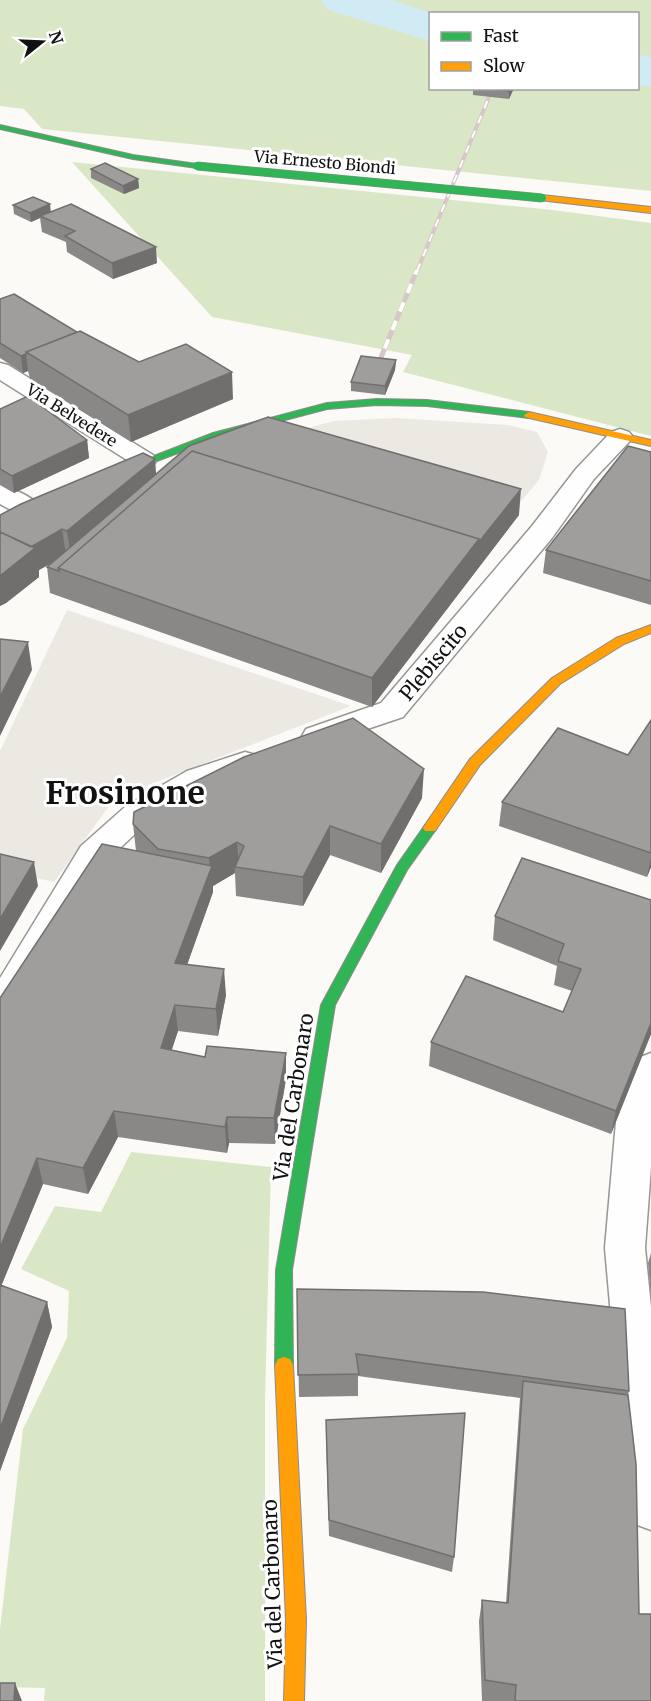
<svg xmlns="http://www.w3.org/2000/svg" width="651" height="1701" font-family="Merriweather,serif">
  <style>
    .forest { fill: #dae7c7; fill-rule: evenodd }
    .plaza { fill: #ece9e3 }
    .lines { fill: none; stroke-linecap: round; stroke-linejoin: round }
    .river { fill: #d0ebf4; fill-rule: evenodd }
    .street-casing { stroke: #979695; stroke-width: 3 }
    .fast-casing { stroke: #8d8d8b; stroke-width: 2 }
    .slow-casing { stroke: #8d8d8b; stroke-width: 2 }
    .street { fill: #fffefe; fill-rule: evenodd }
    .fast { fill: #30b455; fill-rule: evenodd }
    .slow { fill: #ff9f0a; fill-rule: evenodd }
    .rail-far1-casing { stroke: #d7c7c9; stroke-width: 4 }
    .rail-casing { stroke: #d7c7c9; stroke-width: 5 }
    .rail-far1 { stroke: #fff; stroke-width: 2; stroke-dasharray: 8; stroke-linecap: butt }
    .rail { stroke: #fff; stroke-width: 4; stroke-dasharray: 10; stroke-linecap: butt }
    .fast-bridge-casing { stroke: #8d8d8b; stroke-width: 9; stroke-linecap: butt }
    .fast-bridge { stroke: #30b455; stroke-width: 8 }
    .wall { fill: #8a8886 }
    .shaded-wall { fill: #706f6d }
    .building { fill: #a09e9c; stroke: #706f6d; stroke-width: 1.5 }
    .labels { text-anchor: middle; dominant-baseline: central; stroke-width: 6; stroke-linejoin: round; paint-order: stroke }
    .far-street-label { font-size: 16px; fill: #111; stroke: #fff }
    .street-label { font-size: 20px; fill: #111; stroke: #fff }
    .town-label { font-size: 32px; font-weight: bold; fill: #111; stroke: #fff }
  </style>
  <rect width="100%" height="100%" fill="#fcfaf7"/>
  <!-- forest -->
  <path class="forest" d="M0,0H651V191L42,129L24,109L0,106ZM430,14H638V88H430Z
    M72,162L553,210L651,223V436L403,372L412,355L212,317Z
    M131,1152L271,1167L265,1401V1701H44L45,1688L0,1687V1629L23,1429L67,1338L69,1291L21,1269L55,1206L101,1212Z"/>
  <!-- plaza -->
  <path class="plaza" d="M396,418L508,425L537,432L548,452L539,480L513,511L266,439L334,421Z
    M67,610L351,706L115,798L54,882L0,870V751Z"/>
  <g class="lines">
    <!-- river -->
    <path class="river" d="M321,0H391L435,14H430V41L328,10Z
      M638,55L651,57V87L638,85Z"/>
    <!-- street casing -->
    <g class="street-casing">
      <path id="street" d="M0,363L8,365L153,455L157,460L153,465L144,468L135,465L0,380Z
        M620,429L629,432L633,437L629,442L594,479L552,538L403,717L317,746L306,743L302,736L306,729L381,703L532,526L576,469L611,432Z
        M0,485C14,489 34,497 42,509L38,515L29,517L20,515L0,504Z
        M245,752L256,755L261,762L256,769L209,787L148,822L105,862L13,1019L0,1023V978L81,846L126,806L187,771Z
        M651,1053V1167L645,1248L651,1307V1530L635,1524L628,1508L605,1248L617,1110L638,1058Z"/>
    </g>
    <!-- fast casing -->
    <g class="fast-casing">
      <path id="fast" d="M0,125L133,155L197,164L201,166L197,168L133,159L0,129Z
        M377,399L427,400L529,412L534,415L529,418L427,406L377,405L327,409L221,437L114,477H106L105,475L213,433L327,403Z
        M430,823L437,828L407,870L335,1005L292,1270L293,1365L290,1371L284,1373L278,1371L275,1365L276,1270L321,1005L397,865L425,825Z"/>
    </g>
    <!-- slow casing -->
    <g class="slow-casing">
      <path id="slow" d="M542,195L651,207V213L539,200V196Z
        M529,412L651,440V446L525,417L524,415Z
        M651,625V633L624,644L560,684L480,765L435,831H425L423,828L425,825L470,759L552,678L616,638Z
        M284,1357L290,1359L293,1365L306,1620L304,1701H284L286,1620L275,1365L278,1359Z"/>
    </g>
    <!-- street -->
    <use href="#street" class="street"/>
    <!-- fast -->
    <use href="#fast" class="fast"/>
    <!-- slow -->
    <use href="#slow" class="slow"/>
    <!-- rail-far1 casing -->
    <g class="rail-far1-casing">
      <path id="rail-far1" d="M417,271L489,97"/>
    </g>
    <!-- rail casing -->
    <g class="rail-casing">
      <path id="rail" d="M377,367L417,270"/>
    </g>
    <!-- rail-far1 -->
    <use href="#rail-far1" class="rail-far1"/>
    <!-- rail -->
    <use href="#rail" class="rail"/>
    <!-- fast-bridge casing -->
    <g class="fast-bridge-casing">
      <path id="fast-bridge" d="M197,166L542,198"/>
    </g>
    <!-- fast-bridge -->
    <use href="#fast-bridge" class="fast-bridge"/>
  </g>
  <!-- wall -->
  <path class="wall" d="M473,88H514L509,99L473,95Z
    M91,169L138,179L139,188L124,194L91,178Z
    M13,205L51,211L157,263L113,279L67,252L66,242L42,232L40,218L31,222L14,214Z
    M0,299L77,332L139,362L233,399L131,442L30,379L28,371L23,373L0,358Z
    M396,360L395,370L385,395L351,391V382Z
    M0,409L87,440L89,458L14,493L0,485Z
    M651,452V605L543,573L546,550Z
    M156,474L519,515L372,707L50,593L47,567L53,562L39,570V577L6,603L0,606V515Z
    M651,720V867L647,877L499,826L502,802L628,755Z
    M422,798L381,873L330,855L303,906L236,896L235,873L213,886V892L187,965L226,995L218,1036L178,1031L171,1050L286,1079L275,1144L229,1143L227,1153L118,1137L88,1194L43,1184L1,1286L47,1302L52,1327L0,1471V998L136,851L133,824Z
    M651,900V1034L611,1134L429,1066L431,1042L563,1012L572,991L554,985L557,966L493,940L495,916Z
    M651,1253V1297L648,1263Z
    M297,1289L629,1391L628,1395L639,1614L651,1701H482L479,1621L482,1600L506,1603L520,1398L358,1376V1396L299,1397Z
    M326,1436L454,1557L452,1572L329,1536Z"/>
  <!-- shaded-wall -->
  <path class="shaded-wall" d="M510,88H514L509,99V91Z
    M138,179L139,188L124,194L123,186Z
    M50,204L51,213L40,216V218L31,222L30,213Z
    M156,247L157,263L113,279L112,263Z
    M26,354L28,371L23,373L21,356Z
    M396,360L395,370L385,395V386Z
    M232,372L233,399L131,442L128,415Z
    M87,440L89,458L14,493L12,476Z
    M155,459L157,485L71,557L67,531Z
    M521,489L519,515L372,707V678L479,539Z
    M62,529L66,555L39,570V577L6,603L0,606V576L29,548Z
    M28,642L32,670L0,736V697Z
    M424,769L422,798L381,873V844Z
    M330,826V855L303,906V877Z
    M237,842L239,867H235V873L213,886V892L178,990L175,963L210,870L209,858Z
    M651,857V867L647,877Z
    M34,862L38,886L0,951V919Z
    M224,969L226,995L218,1036L216,1009Z
    M175,1005L178,1031L164,1074L161,1048Z
    M651,1023V1034L611,1134L616,1111Z
    M286,1053V1079L275,1144L274,1118Z
    M114,1111L118,1137L88,1194L83,1168Z
    M227,1117L229,1143L227,1153L225,1127Z
    M37,1158L43,1184L0,1289V1248Z
    M47,1302L52,1327L0,1471V1429Z
    M15,1683L22,1701H14Z"/>
  <!-- building -->
  <path class="building" d="M489,88H510L509,91Z
    M105,163L138,179L123,186L91,169Z
    M33,197L50,204L30,213L13,205Z
    M71,204L156,247L112,263L65,236L75,231L40,216Z
    M14,294L77,332L26,352V354L21,356L0,343V299Z
    M80,331L139,362L186,344L232,372L128,415L26,352Z
    M361,356L396,360L385,386L351,382Z
    M28,396L87,440L12,476L0,469V409Z
    M268,417L521,489L479,542V539L192,451L58,568L59,571L47,567L189,446Z
    M628,446L651,452V581L546,550Z
    M192,451L479,539L372,678L58,568Z
    M143,453L155,459L67,531L62,529L31,547L0,532V515L21,504Z
    M0,532L35,548L0,576Z
    M0,639L28,642L0,697Z
    M353,718L424,769L381,844L330,826L303,877L235,867L244,846L237,842L209,858L158,849L133,824L134,812L244,757Z
    M651,720V853L502,802L558,728L628,755Z
    M102,844L212,866L175,963L224,969L216,1009L175,1005L161,1048L205,1057L207,1046L286,1053L274,1118L227,1117L225,1127L114,1111L83,1168L37,1158L0,1248V998Z
    M0,854L34,862L0,919Z
    M522,858L651,900V1023L616,1111L431,1042L466,976L563,1012L581,969L558,961L564,944L495,916Z
    M0,1285L47,1302L0,1429Z
    M297,1289L483,1292L625,1309L629,1391L356,1354L359,1374L298,1375Z
    M523,1381L628,1395L636,1464L639,1614H651V1701H515L516,1685L485,1680L482,1600L508,1603Z
    M465,1413L454,1557L329,1520L326,1420Z
    M0,1683H15L14,1701H0Z"/>
  <g class="labels">
    <!-- far-street labels -->
    <g class="far-street-label">
      <text transform="translate(325 162) rotate(5)">Via Ernesto Biondi</text>
      <text transform="translate(72 415) rotate(32)">Via Belvedere</text>
    </g>
    <!-- street labels -->
    <g class="street-label">
      <text transform="translate(433 662) rotate(-50)">Plebiscito</text>
      <text transform="translate(293 1097) rotate(-81)">Via del Carbonaro</text>
      <text transform="translate(272 1584) rotate(-92)">Via del Carbonaro</text>
    </g>
    <!-- town labels -->
    <g class="town-label">
      <text x="125" y="793">Frosinone</text>
    </g>
  </g>
  <!-- legend -->
  <rect x="429" y="12" width="210" height="78" fill="#ffffff" stroke="#a0a0a0" stroke-width="1.5"/>
  <rect x="441" y="32" width="30" height="9" fill="#30b455" stroke="#a0a0a0" stroke-width="1.5"/>
  <text x="483" y="42" font-size="18" fill="#111111">Fast</text>
  <rect x="441" y="62" width="30" height="9" fill="#ff9f0a" stroke="#a0a0a0" stroke-width="1.5"/>
  <text x="483" y="72" font-size="18" fill="#111111">Slow</text>
  <!-- north arrow -->
  <g transform="translate(42 42) rotate(72)" stroke="#ffffff" stroke-width="4.5" paint-order="stroke">
  <path d="M0-4.5L10 22L0 15L-10 22Z" fill="#111111"/>
  <text y="-9" font-size="16" font-weight="bold" text-anchor="middle" fill="#111111">N</text>
  </g>
</svg>
